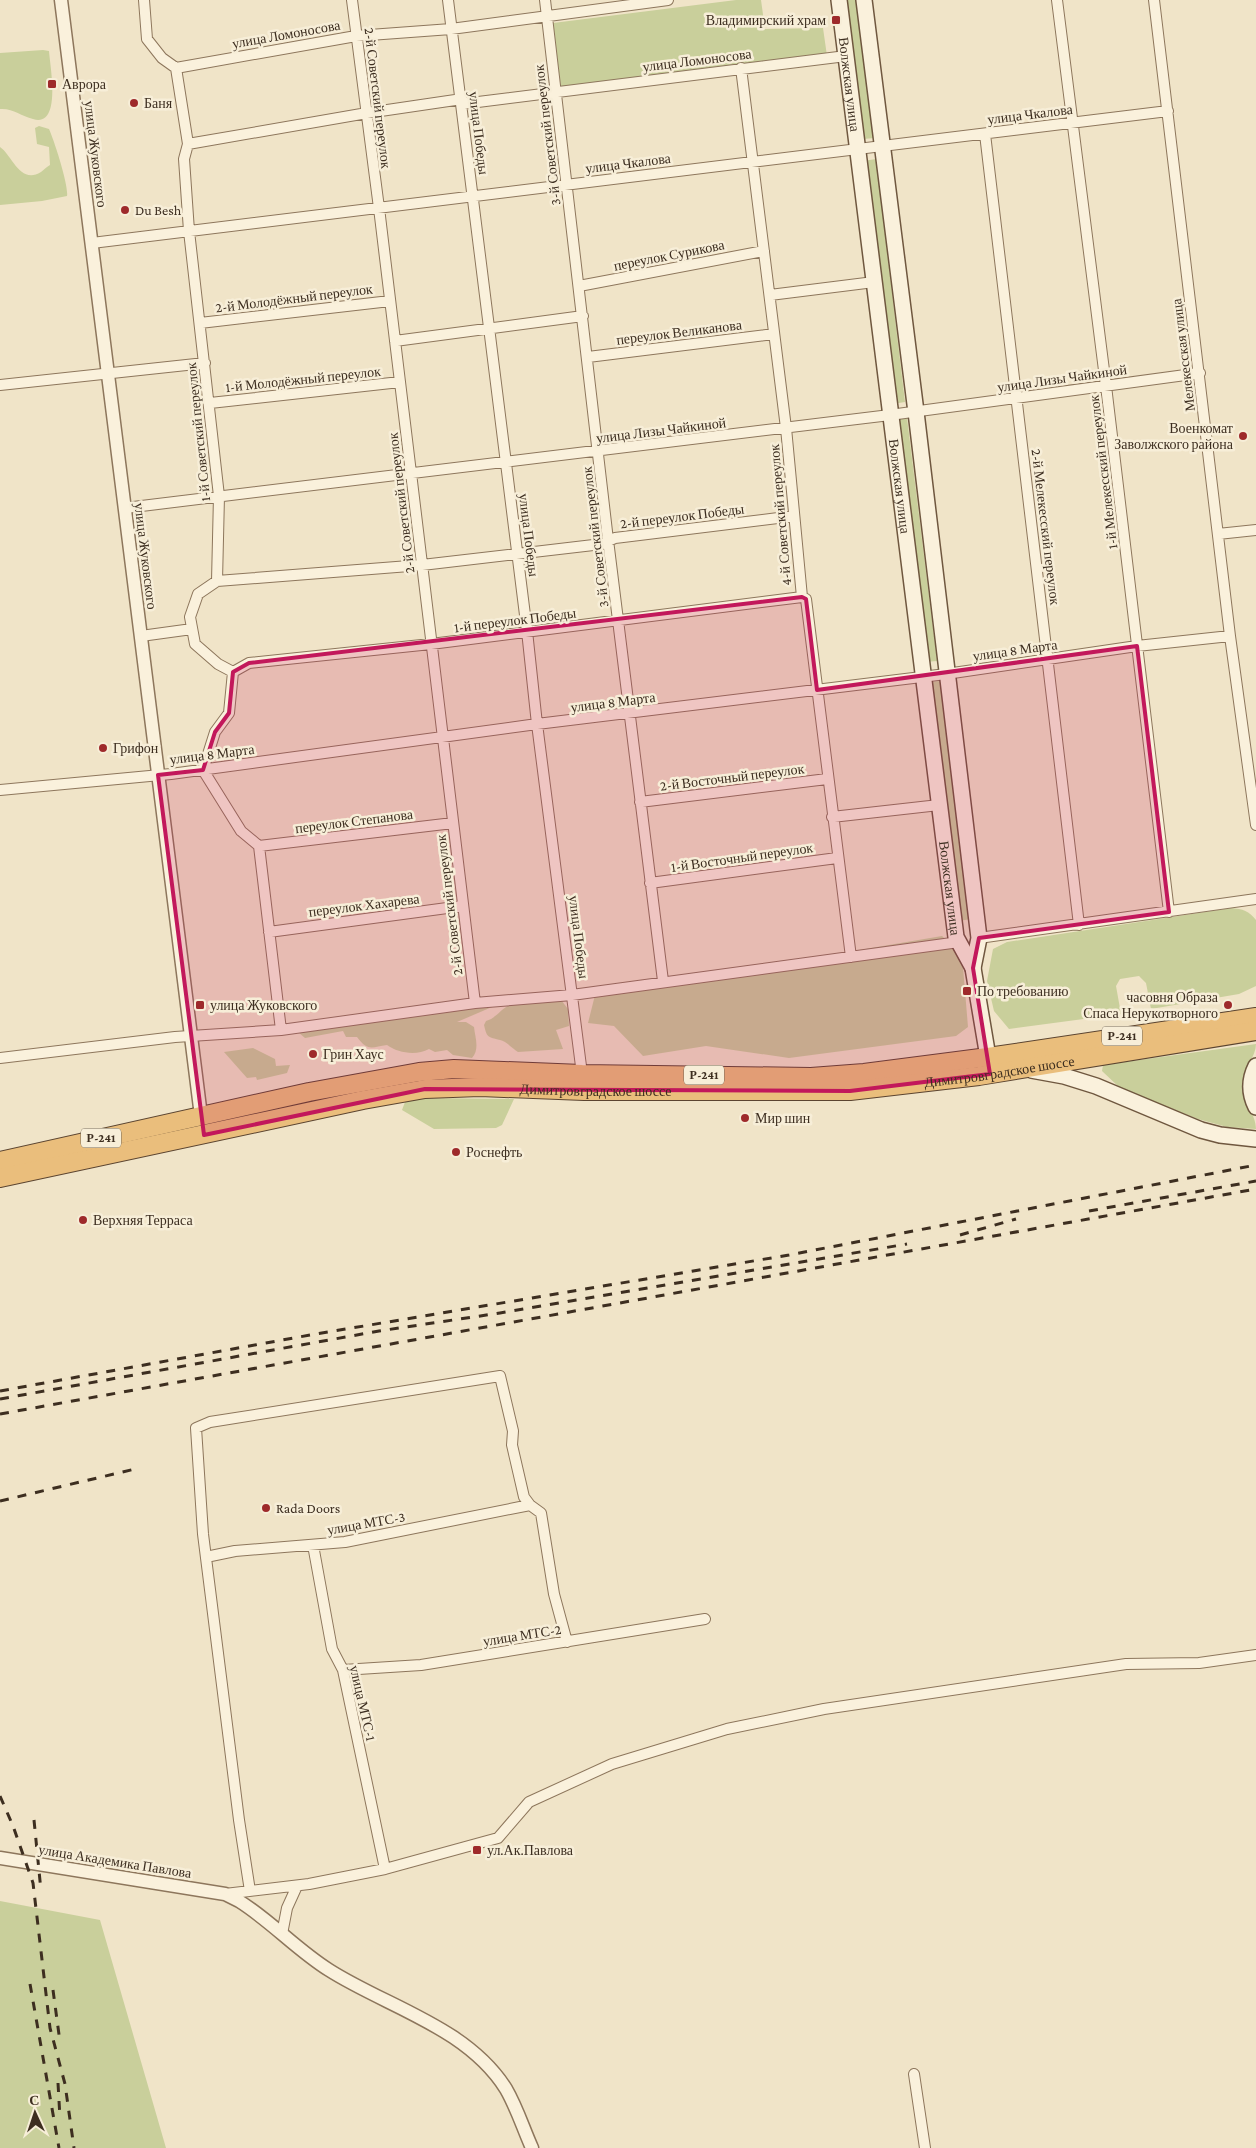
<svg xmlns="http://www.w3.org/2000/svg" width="1256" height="2148" font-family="'Crimson Pro',serif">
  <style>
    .green { fill: #c9cf9b }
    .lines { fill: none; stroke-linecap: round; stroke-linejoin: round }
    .minor-casing { stroke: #8d765c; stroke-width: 12 }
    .tertiary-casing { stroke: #8d765c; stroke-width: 15 }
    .secondary-casing { stroke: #6f573f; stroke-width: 18 }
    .trunk-casing { stroke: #5b4430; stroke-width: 20 }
    .minor { stroke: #faf1dc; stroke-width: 10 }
    .tertiary { stroke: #faf1dc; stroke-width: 12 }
    .secondary { stroke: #faf1dc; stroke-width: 15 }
    .trunk { stroke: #eabe7c; stroke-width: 18 }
    .rail { stroke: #3d2e20; stroke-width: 3; stroke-dasharray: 9 9; stroke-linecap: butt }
    .marked { fill: #c2185b; fill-opacity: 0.2; stroke: #c2185b; stroke-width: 4; stroke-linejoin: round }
    .poi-dot { fill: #9e2a2b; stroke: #f7eed8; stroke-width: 2 }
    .labels { text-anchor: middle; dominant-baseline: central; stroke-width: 5; stroke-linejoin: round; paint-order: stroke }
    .shield { fill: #f7eed8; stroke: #756857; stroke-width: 1 }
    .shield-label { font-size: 12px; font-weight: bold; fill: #3d2e20 }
    .poi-label { font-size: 14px; fill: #3d2e20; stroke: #f7eed8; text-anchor: start }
    .street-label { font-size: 14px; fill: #3d2e20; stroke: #f7eed8 }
  </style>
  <rect width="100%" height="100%" fill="#f0e4c8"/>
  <!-- green -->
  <path class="green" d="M736,0H761L765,29L823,28L827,56L561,89L553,23Z
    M845,0H857L875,138L863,139Z
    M43,50L49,51C50,66 62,128 33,119C21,116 13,108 0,109V53Z
    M39,126L49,129C54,140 69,186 67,196L42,201L0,205V147C12,155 20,185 41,172C44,170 46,167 50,165L49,147L37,144L35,128Z
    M876,159L905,402L892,404L863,161Z
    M907,418L937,661L925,662L895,419Z
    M940,681L971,919L959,921L930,682Z
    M1231,908C1243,909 1249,911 1256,920V986L1239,994L1151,1009L1146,983L1139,976L1120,979L1116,986L1121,1014L1009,1029L994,1011L987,981L993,949L1007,942Z
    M942,936L962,955L968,1027L956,1036L789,1058L706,1046L643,1056L614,1026L588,1023L595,995Z
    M558,996L568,1009L569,1026L556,1030L563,1049L518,1052C513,1049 506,1041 500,1040C488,1037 487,1038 484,1025L486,1021C497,1018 501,1008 512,1004C526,1000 543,999 558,996Z
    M493,1004L492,1007L457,1022H466L474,1027C475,1037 480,1049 472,1058L453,1055L447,1050L435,1052L429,1049C416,1056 398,1053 387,1045C372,1047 368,1052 357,1037H346L343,1031L305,1038L298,1032Z
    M1256,1044C1256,1057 1244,1067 1243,1081C1241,1102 1256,1113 1256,1129L1227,1127L1198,1119L1120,1088L1102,1071L1103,1065Z
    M253,1048L275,1059L276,1066L290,1065L287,1073L257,1080L256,1077L247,1078L224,1052Z
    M425,1098L514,1099L502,1125L496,1128L434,1129L402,1110L405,1102Z
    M0,1901L100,1920L166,2148H0Z"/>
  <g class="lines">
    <!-- minor casing -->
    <g class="minor-casing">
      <path id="minor" d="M144,0L147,39L162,58L176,68L188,144L184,159L189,231L219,496L217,581L198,594L190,617L195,644L218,664L233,672L229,713L215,732L203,770L241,831L259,846L281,1030
        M352,0L379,208L475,1003
        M448,0L527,631L537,724L582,1074
        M545,0L608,540L663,981
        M1057,0L1106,386L1169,912
        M1154,0L1230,636L1256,825
        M176,68L356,36L451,29L668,0
        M741,68L786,428L802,597L806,599L851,957
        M462,104L846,56
        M985,134L1079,925
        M188,144L367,113L462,99
        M92,243L1168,111
        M579,286L764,251
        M770,295L874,282
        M200,323L390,301
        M395,341L583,316
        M588,357L774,334
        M0,385L205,363
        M210,403L400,382
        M125,508L890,415L1200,373
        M1218,534L1256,530
        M217,581L422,565L602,544L615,538L794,516
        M141,636L192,629
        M233,672L249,663L431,644L802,597
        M0,790L171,774L537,724L946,674L1137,646L1230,636
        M640,802L827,779
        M832,817L939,805
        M259,846L453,823
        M650,883L837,858
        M269,932L462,906
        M979,938L1256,899
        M0,1058L175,1037L281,1030L475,1003L572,995L959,942
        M313,1545L332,1649L343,1670L385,1869
        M206,1557L235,1551L345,1542L530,1505
        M343,1670L421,1665L705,1619
        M250,1891L239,1820L203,1534L196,1428L210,1422L500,1376L513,1431L512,1445L524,1497L530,1505L541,1513L554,1594L567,1642
        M225,1894L309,1884L385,1869L498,1838L529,1802L612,1764L727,1729L824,1709L1126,1664L1199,1663L1256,1655
        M282,1934L287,1908L297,1886
        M914,2074L925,2148"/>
    </g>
    <!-- tertiary casing -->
    <g class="tertiary-casing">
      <path id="tertiary" d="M61,0L201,1116
        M0,1858L225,1894L239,1901C271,1921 297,1950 329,1970C387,2007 467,2027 506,2089C517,2108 523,2128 532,2148"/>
    </g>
    <!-- secondary casing -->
    <g class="secondary-casing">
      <g id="secondary">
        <path id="s1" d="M839,0L956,937L973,968L988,1057"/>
        <path d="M864,0L916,412L979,938L973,968"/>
        <path d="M1256,1066C1249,1080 1249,1093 1256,1107"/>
        <path d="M1031,1070L1064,1076L1096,1086L1201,1130L1220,1135L1256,1139"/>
      </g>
    </g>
    <!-- trunk casing -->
    <g class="trunk-casing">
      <g id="trunk">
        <path d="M0,1161L309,1092L419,1072L454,1069L582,1074L811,1077L864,1073L988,1057L1256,1017"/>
        <path id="s2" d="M0,1178L363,1100L425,1089L480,1087L584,1091H850L979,1076L1256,1031"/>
      </g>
    </g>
    <!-- minor -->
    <use href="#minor" class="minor"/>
    <!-- tertiary -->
    <use href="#tertiary" class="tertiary"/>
    <!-- secondary -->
    <use href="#secondary" class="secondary"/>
    <!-- trunk -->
    <use href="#trunk" class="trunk"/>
    <!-- rail -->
    <path class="rail" d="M1089,1211L1256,1181
      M960,1235L1016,1219
      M0,1391L310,1335L789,1255L1256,1165
      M0,1399L379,1331L500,1313L907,1244
      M0,1414L1256,1189
      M0,1501L135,1469
      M0,1796L13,1826L33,1883L50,2028L65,2084L74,2148
      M34,1820L41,1891
      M30,1984L59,2148
      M53,1990L60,2042
      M58,2083L60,2118"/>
  </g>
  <!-- marked area -->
  <path class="marked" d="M802,597L806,599L817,690L1137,646L1169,912L979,938L973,968L990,1074L850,1091L425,1089L204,1135L158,775L203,770L215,732L229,713L233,672L249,663Z"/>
  <!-- markers -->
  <g class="poi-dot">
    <rect x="831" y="15" width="10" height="10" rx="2.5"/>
    <rect x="47" y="79" width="10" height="10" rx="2.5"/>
    <circle cx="134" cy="103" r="5"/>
    <circle cx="125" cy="210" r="5"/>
    <circle cx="1243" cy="436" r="5"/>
    <circle cx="103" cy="748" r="5"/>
    <rect x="962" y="986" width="10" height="10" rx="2.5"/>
    <rect x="195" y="1000" width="10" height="10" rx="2.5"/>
    <circle cx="1228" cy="1005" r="5"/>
    <circle cx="313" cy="1054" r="5"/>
    <circle cx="745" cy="1118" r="5"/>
    <circle cx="456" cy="1152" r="5"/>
    <circle cx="83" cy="1220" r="5"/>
    <circle cx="266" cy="1508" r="5"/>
    <rect x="472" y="1845" width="10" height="10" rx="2.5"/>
  </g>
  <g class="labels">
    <!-- shield labels -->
    <g class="shield">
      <rect x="1102" y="1026.5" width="40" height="19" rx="4"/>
      <rect x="684" y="1065.5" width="40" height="19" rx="4"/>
      <rect x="81" y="1128.5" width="40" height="19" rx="4"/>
    </g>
    <g class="shield-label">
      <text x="1122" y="1036">Р-241</text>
      <text x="704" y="1075">Р-241</text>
      <text x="101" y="1138">Р-241</text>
    </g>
    <!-- poi labels -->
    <g class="poi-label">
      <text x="826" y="20" text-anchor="end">Владимирский храм</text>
      <text x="62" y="84">Аврора</text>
      <text x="144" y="103">Баня</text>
      <text x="135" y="210">Du Besh</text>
      <text x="1233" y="428" text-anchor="end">Военкомат<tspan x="1233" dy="16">Заволжского района</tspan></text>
      <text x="113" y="748">Грифон</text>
      <text x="977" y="991">По требованию</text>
      <text x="1218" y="997" text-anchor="end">часовня Образа<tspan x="1218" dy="16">Спаса Нерукотворного</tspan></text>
      <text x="210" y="1005">улица Жуковского</text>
      <text x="323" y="1054">Грин Хаус</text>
      <text x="755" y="1118">Мир шин</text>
      <text x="466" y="1152">Роснефть</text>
      <text x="93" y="1220">Верхняя Терраса</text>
      <text x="276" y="1508">Rada Doors</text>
      <text x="487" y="1850">ул.Ак.Павлова</text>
    </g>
    <!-- street labels -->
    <g class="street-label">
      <text transform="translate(286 34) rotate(-10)">улица Ломоносова</text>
      <text transform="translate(697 60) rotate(-7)">улица Ломоносова</text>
      <text stroke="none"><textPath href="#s1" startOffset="85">Волжская улица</textPath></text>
      <text transform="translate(378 98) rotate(83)">2-й Советский переулок</text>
      <text transform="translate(1030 114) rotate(-7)">улица Чкалова</text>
      <text transform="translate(479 133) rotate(83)">улица Победы</text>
      <text transform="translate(547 135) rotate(-97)">3-й Советский переулок</text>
      <text transform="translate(96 154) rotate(83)">улица Жуковского</text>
      <text transform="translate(628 163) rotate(-7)">улица Чкалова</text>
      <text transform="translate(669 255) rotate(-11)">переулок Сурикова</text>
      <text transform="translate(294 298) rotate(-7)">2-й Молодёжный переулок</text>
      <text transform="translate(679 332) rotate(-7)">переулок Великанова</text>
      <text transform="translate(1183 355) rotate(-97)">Мелекесская улица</text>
      <text transform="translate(1062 378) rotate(-8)">улица Лизы Чайкиной</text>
      <text transform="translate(303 379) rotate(-6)">1-й Молодёжный переулок</text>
      <text transform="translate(661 430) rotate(-7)">улица Лизы Чайкиной</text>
      <text transform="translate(198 432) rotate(-96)">1-й Советский переулок</text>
      <text transform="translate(1103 472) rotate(-97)">1-й Мелекесский переулок</text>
      <text stroke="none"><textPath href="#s1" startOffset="490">Волжская улица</textPath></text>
      <text transform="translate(401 503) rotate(-97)">2-й Советский переулок</text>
      <text transform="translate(780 515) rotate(-95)">4-й Советский переулок</text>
      <text transform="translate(682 516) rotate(-7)">2-й переулок Победы</text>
      <text transform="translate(1046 527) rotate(83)">2-й Мелекесский переулок</text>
      <text transform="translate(529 535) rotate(83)">улица Победы</text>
      <text transform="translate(595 537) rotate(-97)">3-й Советский переулок</text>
      <text transform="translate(146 556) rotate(83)">улица Жуковского</text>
      <text transform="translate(515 620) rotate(-7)">1-й переулок Победы</text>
      <text transform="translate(1015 650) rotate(-8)">улица 8 Марта</text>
      <text transform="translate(613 702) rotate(-7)">улица 8 Марта</text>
      <text transform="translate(212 754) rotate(-7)">улица 8 Марта</text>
      <text transform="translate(732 777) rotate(-7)">2-й Восточный переулок</text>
      <text transform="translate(354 821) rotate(-7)">переулок Степанова</text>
      <text transform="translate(742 857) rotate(-8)">1-й Восточный переулок</text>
      <text stroke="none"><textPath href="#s1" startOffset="895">Волжская улица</textPath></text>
      <text transform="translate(364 905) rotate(-7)">переулок Хахарева</text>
      <text transform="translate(449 905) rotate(-97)">2-й Советский переулок</text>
      <text transform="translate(579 937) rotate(83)">улица Победы</text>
      <text stroke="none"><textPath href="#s2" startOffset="1010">Димитровградское шоссе</textPath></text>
      <text stroke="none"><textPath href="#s2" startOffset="605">Димитровградское шоссе</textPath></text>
      <text transform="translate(366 1523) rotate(-10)">улица МТС-3</text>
      <text transform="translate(522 1635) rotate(-9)">улица МТС-2</text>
      <text transform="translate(363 1703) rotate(77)">улица МТС-1</text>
      <text transform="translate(115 1861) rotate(9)">улица Академика Павлова</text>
    </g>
  </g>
  <!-- north arrow -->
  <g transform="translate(35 2113) rotate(357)" stroke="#f7eed8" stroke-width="4" paint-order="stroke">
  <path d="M0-4L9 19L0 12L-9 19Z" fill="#3d2e20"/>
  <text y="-8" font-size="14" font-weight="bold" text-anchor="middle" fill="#3d2e20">С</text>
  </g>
</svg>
